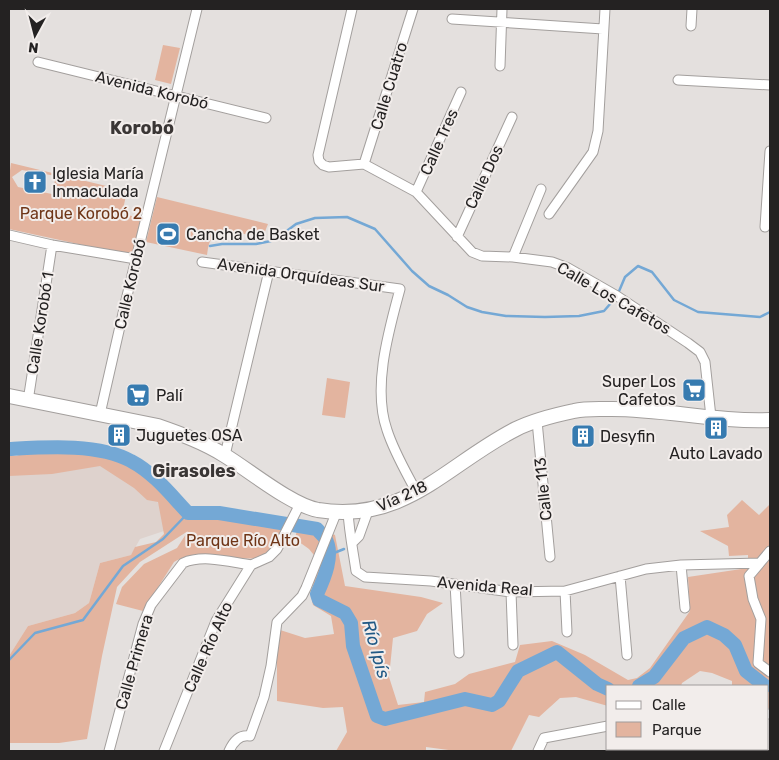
<svg xmlns="http://www.w3.org/2000/svg" width="779" height="760" font-family="Rubik,sans-serif">
  <style>
    .built { fill: #ded2cd }
    .green { fill: #e3b49f; fill-rule: evenodd }
    .lines { fill: none; stroke-linecap: round; stroke-linejoin: round }
    .stream { stroke: #74a8d5; stroke-width: 2.5 }
    .river { stroke: #74a8d5; stroke-width: 14 }
    .minor-casing { stroke: #a39f9d; stroke-width: 11 }
    .secondary-casing { stroke: #a39f9d; stroke-width: 16 }
    .minor { stroke: #fff; stroke-width: 9 }
    .secondary { stroke: #fff; stroke-width: 14 }
    .labels { text-anchor: middle; dominant-baseline: central; stroke-width: 4; stroke-linejoin: round; paint-order: stroke }
    .street-label { font-size: 16px; fill: #242222; stroke: #f2edeb }
    .poi-label { font-size: 16px; fill: #242222; stroke: #f2edeb; text-anchor: start }
    .park-label { font-size: 16px; fill: #6f3517; stroke: #f2edeb }
    .neighbourhood-label { font-size: 18px; font-weight: bold; fill: #3a3635; stroke: #f2edeb }
    .water-label { font-size: 18px; font-style: italic; fill: #205985; stroke: #f2edeb }
  </style>
  <rect width="100%" height="100%" fill="#e4e0de"/>
  <!-- built -->
  <path class="built" d="M9,464L122,466L165,510L167,530L140,539L131,555L100,563L89,603L75,613L28,626L9,656Z"/>
  <!-- green -->
  <path class="green" d="M163,45L180,48L171,84L155,80Z
    M11,163L127,191L122,214L142,218L134,251L129,255L9,229V178ZM22,170L56,176L52,194L18,187L12,177Z
    M157,197L268,224L264,234C249,239 222,224 211,240C208,244 208,250 207,255L146,242Z
    M327,378L350,382L345,418L322,415Z
    M43,447L103,450L131,461L153,477L169,497L192,510H213L264,519H286L282,526L284,527C280,534 273,548 268,553C254,565 220,554 203,554C193,554 182,557 174,562L143,611L116,604L122,587L144,564L177,548L188,531L140,562L117,587L102,656L87,739L59,743H9V656L28,626L75,613L89,603L100,563L131,555L135,547L156,542L164,534L158,502L147,500L134,488L100,466L52,474L9,476V455L16,456Z
    M742,500L759,515L770,504V545L761,556L770,560V709L768,708V686H732V681L712,673L700,671L682,683L681,686H608V706L576,697L560,698L539,717L529,715L511,751H456L426,747V751H336L347,732L343,707L323,708L277,701V629L305,638L334,634L331,616L313,605L311,596L318,560L309,549L295,539L299,521L335,535L345,586L421,597L443,603L427,614L417,631L393,638L389,677L398,705L424,702L425,692L455,684L469,674L515,662L520,645L552,641L585,655L628,680L637,678L650,668L690,611L688,577L748,568V555L729,556L728,546L700,531L729,527L727,515Z"/>
  <g class="lines">
    <!-- stream -->
    <path class="stream" d="M210,246L222,244H256L271,241L280,236L296,224L315,218L347,217L375,229L412,271L429,286L448,295L467,307L482,312L506,316L545,317L579,316L604,311L617,296L625,277L638,266L652,272L674,300L698,312L760,317L770,312
      M329,555L344,549
      M9,660L35,633L83,620L123,566L163,539L188,513"/>
    <!-- river -->
    <path class="river" d="M9,449C45,447 99,443 131,461C154,473 171,495 188,513H219L317,529C319,532 323,535 325,538C335,554 324,579 317,594L319,600L345,613L351,623L353,646L377,716L385,719L465,699L492,705L499,701L518,671L557,652L597,684L608,689
      M639,686L654,677L684,638L707,627L724,635L735,645L746,671L765,686"/>
    <!-- minor casing -->
    <g class="minor-casing">
      <path id="minor" d="M352,9L318,155L319,161L323,165L329,167L364,164L416,192L472,252L482,256L513,257L552,262L568,268L617,296L688,343L700,352L705,362L711,417
        M452,19L603,29
        M691,26L692,9
        M38,62L266,118
        M500,66L502,9
        M678,80L770,85
        M364,164L413,9
        M416,192L461,92
        M549,214L593,152L598,131L605,9
        M765,227L770,151
        M9,235L52,245L136,259
        M457,237L512,117
        M513,257L541,189
        M202,262L400,289C389,330 372,387 387,430C394,452 406,472 417,493
        M28,401L52,245
        M100,414L126,300L197,9
        M537,421L550,557
        M225,455L269,271
        M348,511C349,532 353,550 356,571L365,577L431,581L511,592L565,591L646,569L681,565L760,563
        M352,543L359,536L368,511
        M770,551L749,576L753,599L761,619L758,663L770,672
        M681,565L685,608
        M620,576L627,655
        M455,584L459,653
        M565,591L567,632
        M511,592L513,645
        M768,714H770
        M109,751L143,624L151,605L183,563C203,554 230,562 251,565
        M164,751L216,621L251,565L269,557L277,549L300,504
        M229,751C233,742 239,734 250,736L264,697L271,666L277,622L302,596L306,588L337,511
        M538,751L544,738L608,726
        M727,751L728,749"/>
    </g>
    <!-- secondary casing -->
    <g class="secondary-casing">
      <path id="secondary" d="M9,396L158,426C181,434 203,442 224,455C249,470 291,505 318,510C405,524 447,464 516,429C534,420 555,415 574,411C586,408 599,409 612,409C665,409 717,422 770,420"/>
    </g>
    <!-- minor -->
    <use href="#minor" class="minor"/>
    <!-- secondary -->
    <use href="#secondary" class="secondary"/>
  </g>
  <!-- icons -->
  <defs>
    <g id="church-square" transform="scale(1.25)"><rect x="-9" y="-9" width="18" height="18" rx="4" fill="#377bb0" stroke="#f2edeb"/><path d="M-1.2-6h2.4v3.5h3.3v2.4h-3.3V6h-2.4V-.1h-3.3v-2.4h3.3Z" fill="#fff"/></g>
    <g id="stadium-square" transform="scale(1.25)"><rect x="-9" y="-9" width="18" height="18" rx="4" fill="#377bb0" stroke="#f2edeb"/><path d="M0-5a6.5 5 0 1 0 0 10a6.5 5 0 1 0 0-10ZM-3.5-1.8h7v3.6h-7Z" fill="#fff"/></g>
    <g id="supermarket-square" transform="scale(1.25)"><rect x="-9" y="-9" width="18" height="18" rx="4" fill="#377bb0" stroke="#f2edeb"/><path d="M-6-5.5h2.5l.6 2H6L4.5 2H-2.5L-4.4-4H-6ZM-1.5 3.2a1.3 1.3 0 1 0 .1 0ZM3 3.2a1.3 1.3 0 1 0 .1 0Z" fill="#fff"/></g>
    <g id="building-square" transform="scale(1.25)"><rect x="-9" y="-9" width="18" height="18" rx="4" fill="#377bb0" stroke="#f2edeb"/><path d="M-4-6H4V6H1V3H-1V6H-4ZM-2.5-4.3h1.7v1.8h-1.7ZM.8-4.3h1.7v1.8H.8ZM-2.5-1h1.7V.8h-1.7ZM.8-1h1.7V.8H.8Z" fill="#fff"/></g>
  </defs>
  <g fill-rule="evenodd">
    <use href="#church-square" x="35" y="182"/>
    <use href="#stadium-square" x="168" y="234"/>
    <use href="#supermarket-square" x="694" y="390"/>
    <use href="#supermarket-square" x="138" y="395"/>
    <use href="#building-square" x="716" y="428"/>
    <use href="#building-square" x="119" y="435"/>
    <use href="#building-square" x="583" y="436"/>
  </g>
  <g class="labels">
    <!-- street labels -->
    <g class="street-label">
      <text transform="translate(389 86) rotate(-73)">Calle Cuatro</text>
      <text transform="translate(152 90) rotate(14)">Avenida Korobó</text>
      <text transform="translate(439 142) rotate(-66)">Calle Tres</text>
      <text transform="translate(484 177) rotate(-65)">Calle Dos</text>
      <text transform="translate(301 275) rotate(8)">Avenida Orquídeas Sur</text>
      <text transform="translate(130 284) rotate(-77)">Calle Korobó</text>
      <text transform="translate(614 298) rotate(30)">Calle Los Cafetos</text>
      <text transform="translate(40 323) rotate(-81)">Calle Korobó 1</text>
      <text transform="translate(543 489) rotate(-96)">Calle 113</text>
      <text transform="translate(402 496) rotate(-24)">Vía 218</text>
      <text transform="translate(485 586) rotate(5)">Avenida Real</text>
      <text transform="translate(208 647) rotate(-66)">Calle Río Alto</text>
      <text transform="translate(134 662) rotate(-74)">Calle Primera</text>
    </g>
    <!-- poi labels -->
    <g class="poi-label">
      <text x="52" y="173">Iglesia María<tspan x="52" dy="18">Inmaculada</tspan></text>
      <text x="186" y="234">Cancha de Basket</text>
      <text x="676" y="381" text-anchor="end">Super Los<tspan x="676" dy="18">Cafetos</tspan></text>
      <text x="156" y="395">Palí</text>
      <text x="136" y="435">Juguetes OSA</text>
      <text x="600" y="436">Desyfin</text>
      <text x="716" y="453" text-anchor="middle">Auto Lavado</text>
    </g>
    <!-- park labels -->
    <g class="park-label">
      <text x="81" y="213">Parque Korobó 2</text>
      <text x="243" y="540">Parque Río Alto</text>
    </g>
    <!-- neighbourhood labels -->
    <g class="neighbourhood-label">
      <text x="142" y="128">Korobó</text>
      <text x="194" y="471">Girasoles</text>
    </g>
    <!-- water labels -->
    <g class="water-label">
      <text transform="translate(376 649) rotate(74)">Río Ipís</text>
    </g>
  </g>
  <!-- border -->
  <rect width="779" height="760" fill="none" stroke="#242222" stroke-width="20"/>
  <!-- legend -->
  <rect x="606" y="685" width="162" height="65" fill="#f2edeb" stroke="#a09c9b"/>
  <rect x="616" y="701" width="25" height="8" fill="#ffffff" stroke="#a09c9b"/>
  <text x="652" y="710" font-size="15" fill="#242222">Calle</text>
  <rect x="616" y="722" width="25" height="15" fill="#e3b49f" stroke="#a09c9b"/>
  <text x="652" y="735" font-size="15" fill="#242222">Parque</text>
  <!-- north arrow -->
  <g transform="translate(35 35) rotate(187)" stroke="#f2edeb" stroke-width="4" paint-order="stroke">
  <path d="M0-4L9 19L0 12L-9 19Z" fill="#242222"/>
  <text y="-8" font-size="14" font-weight="bold" text-anchor="middle" fill="#242222">N</text>
  </g>
</svg>
